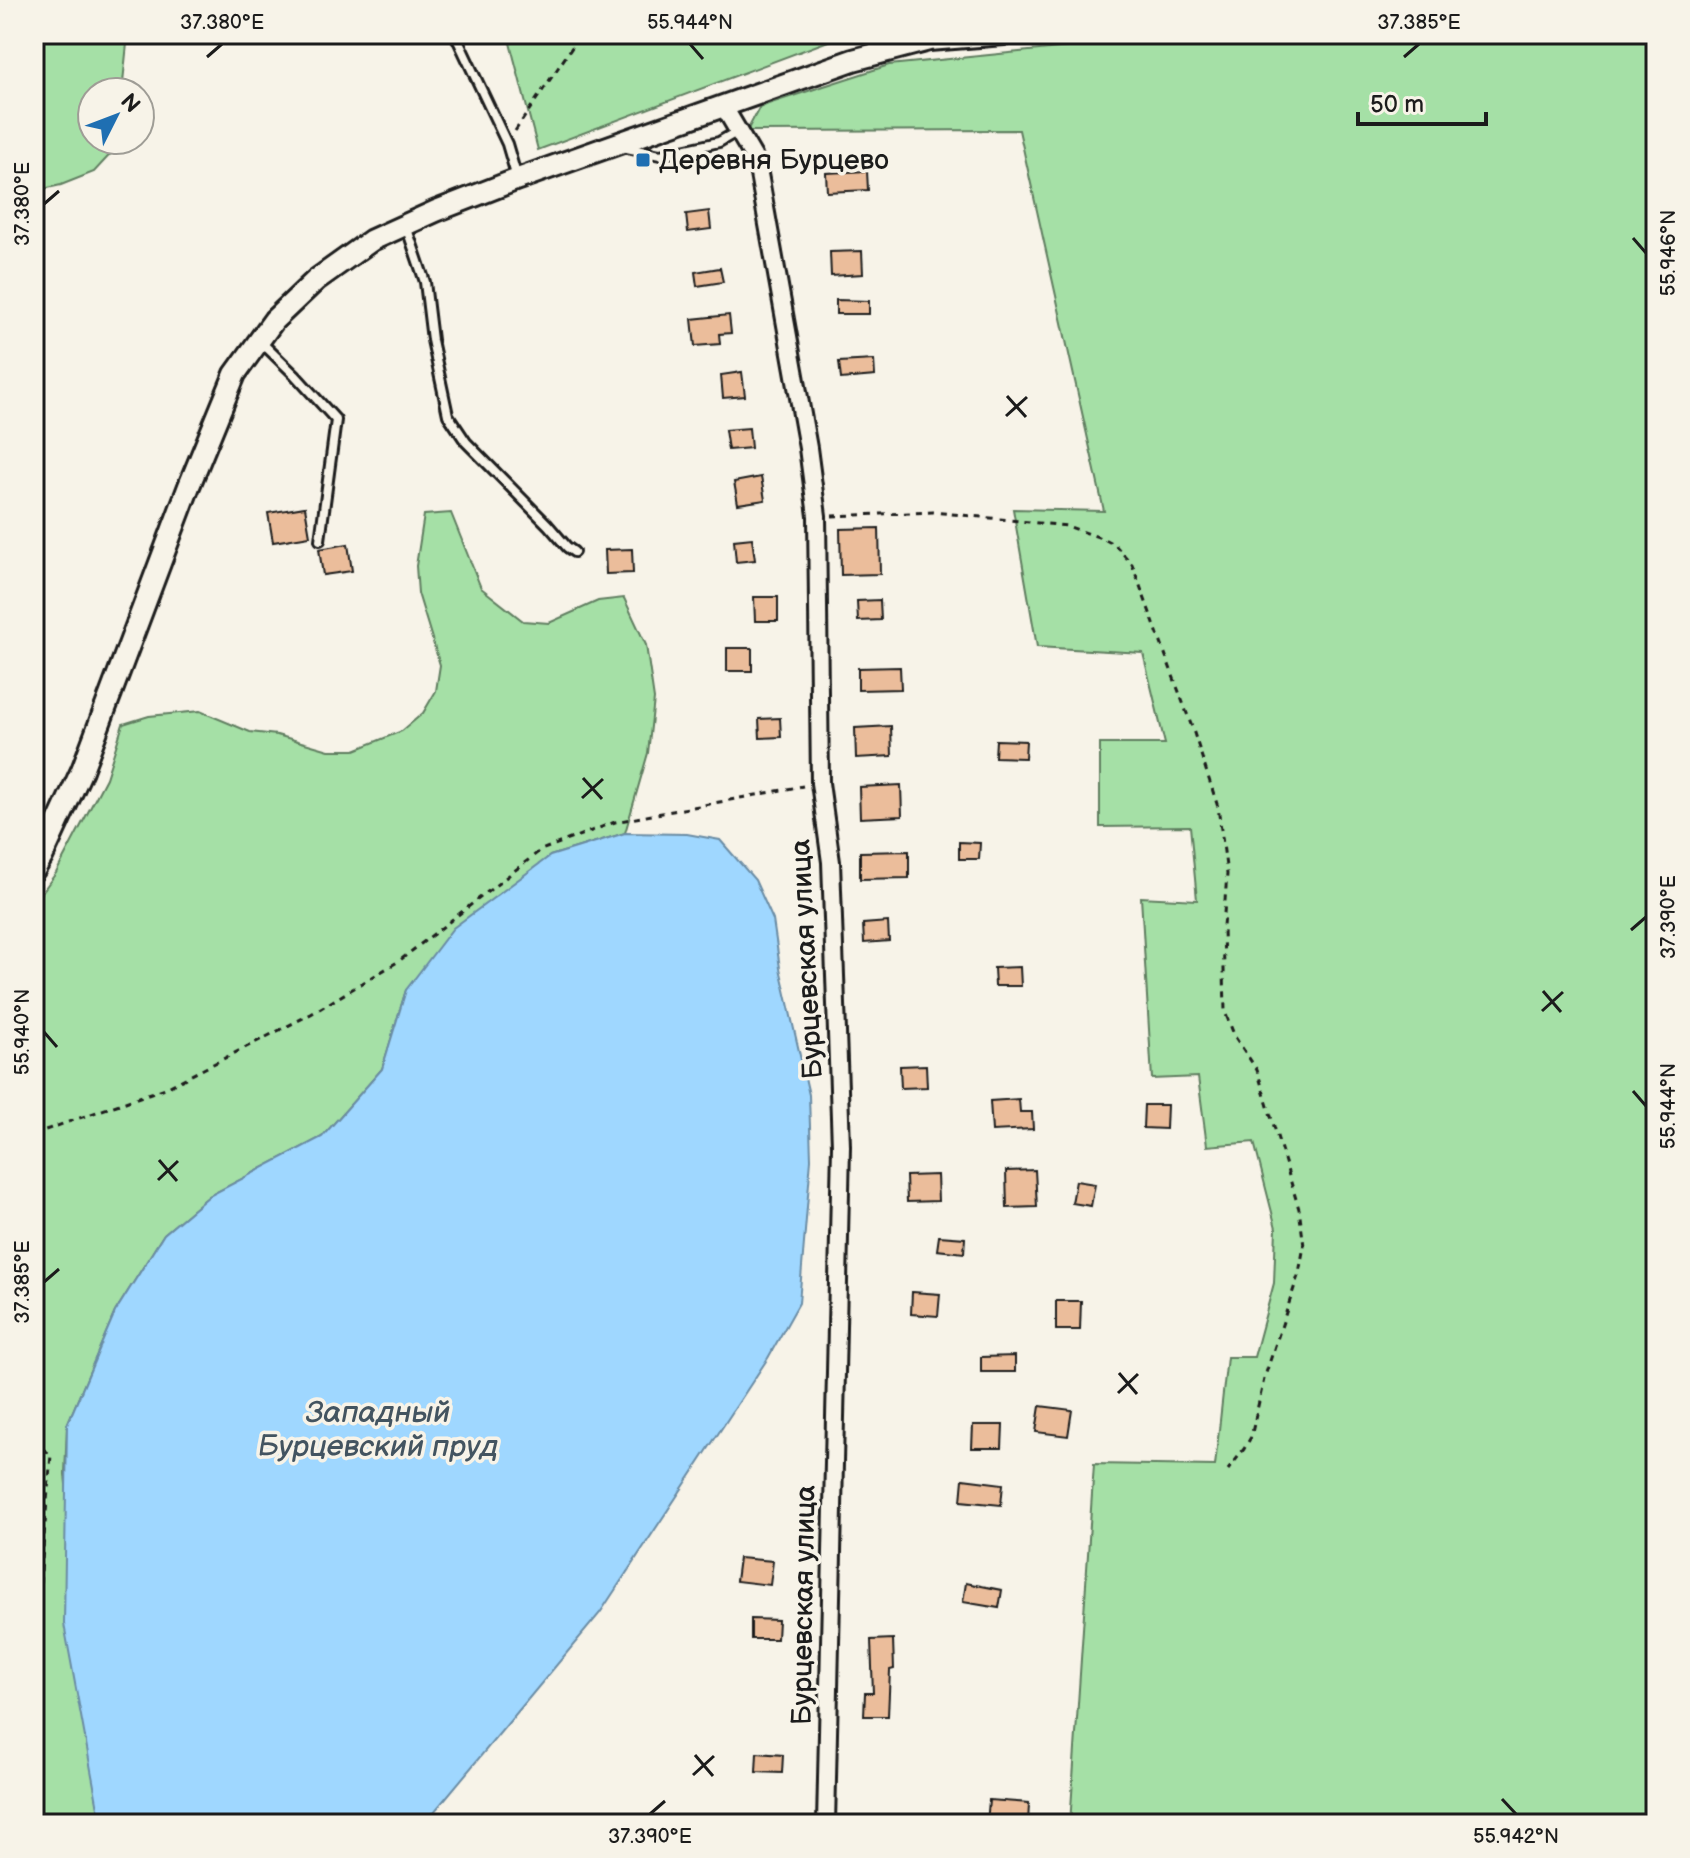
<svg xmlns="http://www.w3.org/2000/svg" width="1690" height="1858" font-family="'Balsamiq Sans',sans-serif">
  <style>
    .green { fill: #a5e0a6; stroke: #607e61; stroke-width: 2 }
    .water { fill: #9fd7ff; stroke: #6b8ca4; stroke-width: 2 }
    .building { fill: #ebbd9b; stroke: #1c1c1c; stroke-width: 2 }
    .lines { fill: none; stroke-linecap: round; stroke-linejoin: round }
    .service-casing { stroke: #1c1c1c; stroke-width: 14 }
    .minor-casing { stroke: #1c1c1c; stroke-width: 22 }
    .tertiary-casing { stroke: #1c1c1c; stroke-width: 26 }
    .path { stroke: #1c1c1c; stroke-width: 3; stroke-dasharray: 6 6; stroke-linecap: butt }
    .service { stroke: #f7f3e8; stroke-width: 8 }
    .minor { stroke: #f7f3e8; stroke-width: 16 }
    .tertiary { stroke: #f7f3e8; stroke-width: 20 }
    .ticks { fill: none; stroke: #1c1c1c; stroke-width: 3 }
    .poi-dot { fill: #1f6fb2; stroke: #f7f3e8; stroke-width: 3 }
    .labels { text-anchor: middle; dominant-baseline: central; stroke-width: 7; stroke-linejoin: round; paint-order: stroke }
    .poi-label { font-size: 28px; fill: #1c1c1c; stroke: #f7f3e8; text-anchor: start }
    .street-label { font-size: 28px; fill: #1c1c1c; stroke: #f7f3e8 }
    .water-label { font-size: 30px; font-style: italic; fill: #435460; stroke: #f7f3e8 }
    .neatline { fill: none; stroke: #1c1c1c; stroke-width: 3 }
    .ticks-label { font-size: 20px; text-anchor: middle; fill: #1c1c1c }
  </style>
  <rect width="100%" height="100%" fill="#f7f3e8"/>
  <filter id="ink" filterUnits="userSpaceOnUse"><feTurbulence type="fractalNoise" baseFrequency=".0125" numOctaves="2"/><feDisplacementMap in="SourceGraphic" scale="16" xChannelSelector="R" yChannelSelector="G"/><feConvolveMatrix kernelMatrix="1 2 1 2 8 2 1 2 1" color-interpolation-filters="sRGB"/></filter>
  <g filter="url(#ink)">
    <!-- green -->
    <path class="green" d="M34,34H128L122,92H92V140H118L117,147L94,172L61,185L34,191Z
      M536,34H847L538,150L510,43Z
      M1157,34H1656V1824H1070L1094,1464L1215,1466L1227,1357H1254L1274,1283L1276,1228L1254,1142L1207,1146L1198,1077L1152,1079L1141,897L1197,900L1190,826L1100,827V744H1165L1143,653L1037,647L1013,509L1104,511L1019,130L747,131L759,108L768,104L889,65L1099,44Z
      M451,513L481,588L523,621L549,623L598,601L624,598L646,645L654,699L648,753L625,833L550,856L406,990L382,1069L322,1137L209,1196L164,1234L115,1312L67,1425L65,1474L95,1787L101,1824H34V903L56,873L106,778L123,724L149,716L200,711L250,732L277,735L329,750H355L402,731L423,713L436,691L440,665L418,593L416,566L424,515Z"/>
    <!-- water -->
    <path class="water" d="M625,833L687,834L720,840L755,880L773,920L780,968L809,1095L811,1159L799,1303L768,1358L600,1613L424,1824H101L64,1624L67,1425L115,1312L164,1234L209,1196L322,1137L382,1069L406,990L453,928L550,856Z"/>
    <!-- building -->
    <path class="building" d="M867,171L868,190L827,192L826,173Z
      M709,211L711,229L688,232L686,214Z
      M862,251L863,274L831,276L830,252Z
      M720,268L723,282L697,286L695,272Z
      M836,300L869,301V314H836Z
      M729,315L731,333L719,334L720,344L695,346L692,319Z
      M874,360L875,376L841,379L839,362Z
      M742,372L745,396L723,398L721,375Z
      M749,428L751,448L728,450L725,430Z
      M761,477L765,500L738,504L734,482Z
      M305,507L310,536L273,542L268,513Z
      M879,528L880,574L841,575L840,529Z
      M752,538L755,560L736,562L734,540Z
      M348,544L352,571L323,575L319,549Z
      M632,549L633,573L606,574L605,550Z
      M754,597H778V621H755Z
      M880,600L881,620L858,621L857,601Z
      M727,648H752V671H727Z
      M900,667L901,689L858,690V668Z
      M780,718L781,737L760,738L759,719Z
      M891,726L892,756L856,758L855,728Z
      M996,740L1026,741L1025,758L995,757Z
      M901,785L902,816L860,818L859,787Z
      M959,842L980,843L979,859H959Z
      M909,851V878L860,879V852Z
      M888,922L889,941L864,943L863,924Z
      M1020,967L1021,986H995L994,968Z
      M926,1065L927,1087L901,1088L900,1066Z
      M1019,1099L1020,1112H1032L1033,1129L992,1131L990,1101Z
      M1144,1105H1167L1166,1129L1143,1128Z
      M1035,1170L1037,1207L1007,1208L1006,1171Z
      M937,1175L938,1201L907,1202L906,1176Z
      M1076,1181L1095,1184L1091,1206L1072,1203Z
      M939,1236L965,1238L964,1253L937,1250Z
      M912,1292L940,1294L938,1316L911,1314Z
      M1056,1301H1081L1080,1330H1056Z
      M1015,1356V1372H981V1357Z
      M1040,1406L1072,1410L1068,1436L1036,1432Z
      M973,1425H1003L1002,1448H972Z
      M963,1479L1003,1484L1001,1505L961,1501Z
      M739,1558L773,1561L770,1585L736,1581Z
      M966,1583L1002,1590L999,1608L963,1602Z
      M751,1619L778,1620L777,1639H751Z
      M893,1639L894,1669L890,1670L888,1716H864L865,1693H873L871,1640Z
      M757,1753L783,1755L782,1773L756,1772Z
      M989,1800L1029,1803L1028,1824H987Z"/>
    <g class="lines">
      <!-- service casing -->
      <g class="service-casing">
        <path id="service" d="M455,34L507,144L517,178
          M622,147L660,155L719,142L738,131
          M406,226L425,282L432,340L448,415L466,442L548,525L567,547L574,552
          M260,341L295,375L336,420L320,540"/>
      </g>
      <!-- minor casing -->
      <g class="minor-casing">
        <path id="minor" d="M724,107L757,163L808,448L817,516L820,783L831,862L841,1146L826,1824"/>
      </g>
      <!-- tertiary casing -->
      <g class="tertiary-casing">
        <path id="tertiary" d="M34,870L42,857L82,770L189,486L235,374L274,320L316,280L372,240L436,211L518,179L853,60L929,40L1004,34"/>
      </g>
      <!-- path -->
      <path class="path" d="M515,131L581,34
        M832,516L933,512L1067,526L1104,539L1115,545L1132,564L1193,730L1218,807L1227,874L1223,927L1225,1012L1235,1037L1257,1070L1299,1209L1304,1246L1299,1273L1264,1379L1251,1437L1244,1449L1228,1470
        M34,1134L168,1087L311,1014L399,961L541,850L615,822L803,786
        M34,1442L51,1455L34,1652
        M34,1802L44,1824"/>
      <!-- service -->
      <use href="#service" class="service"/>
      <!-- minor -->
      <use href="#minor" class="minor"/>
      <!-- tertiary -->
      <use href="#tertiary" class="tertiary"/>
    </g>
  </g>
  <!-- ticks -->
  <path class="ticks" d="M690,44L703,59M207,57L222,44M1404,57L1419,44M44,204L59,191M1633,238L1646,253M1007,396L1026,417M1006,416L1027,397M583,778L602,799M582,798L603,779M1631,930L1646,917M1543,991L1561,1012M1542,1011L1563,992M44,1032L57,1047M1633,1091L1646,1106M159,1160L177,1181M158,1180L178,1161M44,1282L59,1269M1119,1373L1137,1394M1118,1393L1138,1374M695,1755L713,1776M693,1775L714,1756M1502,1799L1516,1814M650,1814L665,1801"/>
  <!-- markers -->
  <rect class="poi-dot" x="635" y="152" width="16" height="16" rx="4"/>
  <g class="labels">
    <!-- poi labels -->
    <g class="poi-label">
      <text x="659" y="160">Деревня Бурцево</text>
    </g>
    <!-- street labels -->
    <g class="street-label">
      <text transform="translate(807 959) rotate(-93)">Бурцевская улица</text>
      <text transform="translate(804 1605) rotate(-89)">Бурцевская улица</text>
    </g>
    <!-- water labels -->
    <g class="water-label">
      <text x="378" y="1413">Западный<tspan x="378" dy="34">Бурцевский пруд</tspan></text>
    </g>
  </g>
  <!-- margin -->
  <rect width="1690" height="1858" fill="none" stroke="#f7f3e8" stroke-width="88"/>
  <!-- north arrow -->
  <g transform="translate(116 116) rotate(48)"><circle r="38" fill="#f7f3e8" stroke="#9f9d96" stroke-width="2"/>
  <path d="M0-6L14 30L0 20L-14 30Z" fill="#1f6fb2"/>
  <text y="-12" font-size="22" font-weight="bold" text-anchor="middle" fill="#1c1c1c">N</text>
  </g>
  <!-- scale -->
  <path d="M1358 112v12h128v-12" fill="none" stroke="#1c1c1c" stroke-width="4"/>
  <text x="1370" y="112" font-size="24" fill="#1c1c1c" stroke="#f7f3e8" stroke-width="6" paint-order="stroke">50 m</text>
  <rect x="44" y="44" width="1602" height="1770" class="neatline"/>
  <g class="ticks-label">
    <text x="222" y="29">37.380°E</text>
    <text x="690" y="29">55.944°N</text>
    <text x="1419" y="29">37.385°E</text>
    <text transform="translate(22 204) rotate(-90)" y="7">37.380°E</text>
    <text transform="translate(1668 253) rotate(-90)" y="7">55.946°N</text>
    <text transform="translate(1668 917) rotate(-90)" y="7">37.390°E</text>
    <text transform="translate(22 1032) rotate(-90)" y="7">55.940°N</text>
    <text transform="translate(1668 1106) rotate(-90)" y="7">55.944°N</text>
    <text transform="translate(22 1282) rotate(-90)" y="7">37.385°E</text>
    <text x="650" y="1843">37.390°E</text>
    <text x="1516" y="1843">55.942°N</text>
  </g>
</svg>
